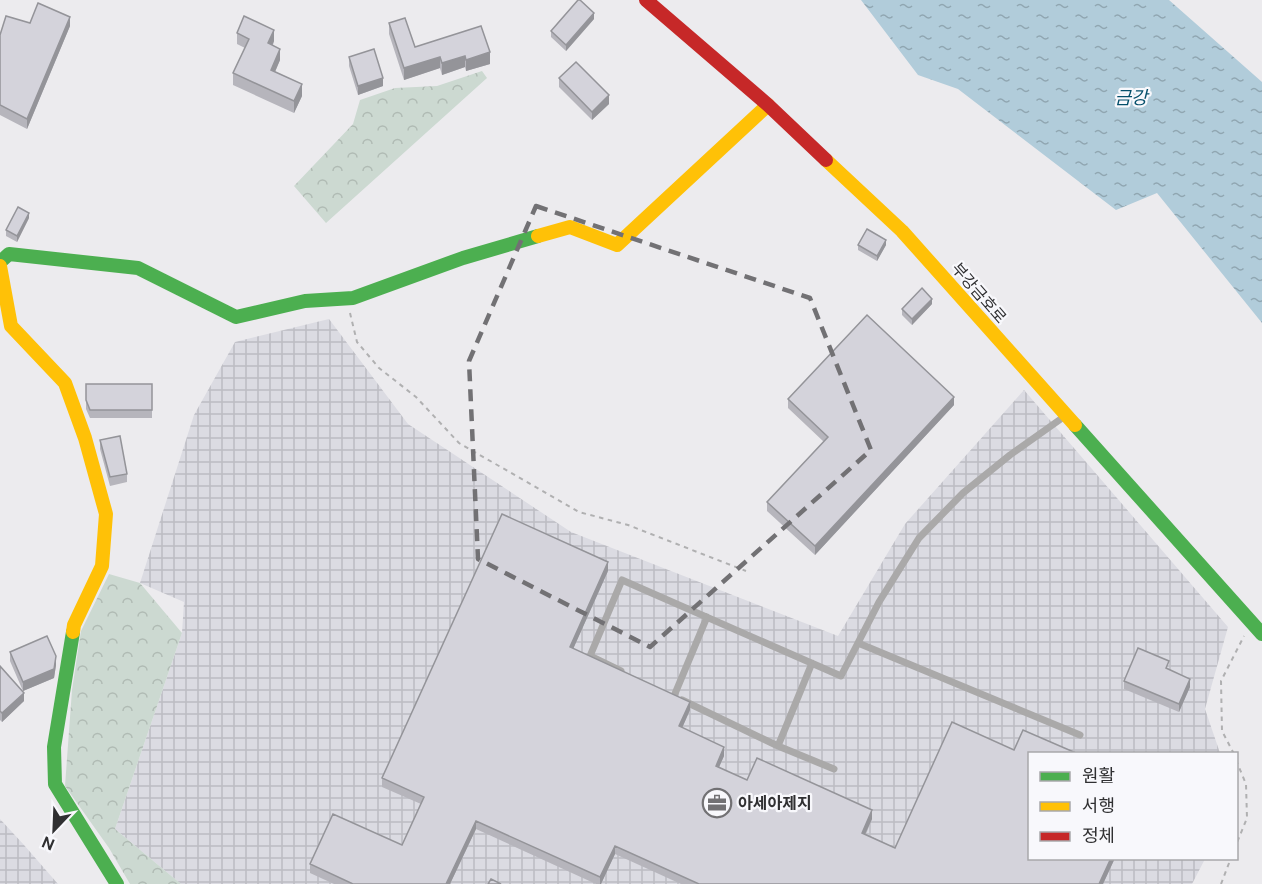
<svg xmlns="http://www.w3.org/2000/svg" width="1262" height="884" font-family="'DM Sans','Noto Sans KR',sans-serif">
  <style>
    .industrial { fill: url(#industrial-grid) }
    .forest { fill: url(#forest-crowns) }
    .water { fill: url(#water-ripples) }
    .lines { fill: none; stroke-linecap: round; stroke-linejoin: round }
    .path { stroke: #b0b0b1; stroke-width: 2; stroke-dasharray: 4.5 4.5; stroke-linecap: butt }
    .lane { stroke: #aaa9a9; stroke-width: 7 }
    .fast { stroke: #4caf50; stroke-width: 14 }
    .slow { stroke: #ffc107; stroke-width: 14 }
    .jam { stroke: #c62828; stroke-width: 14 }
    .wall { fill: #b6b5bc }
    .shaded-wall { fill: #949499 }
    .building { fill: #d4d3db; stroke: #949499; stroke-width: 1.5 }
    .marked { fill: none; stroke: #727174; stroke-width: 4.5; stroke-dasharray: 12 8; stroke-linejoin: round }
    .labels { text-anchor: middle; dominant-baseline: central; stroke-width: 4.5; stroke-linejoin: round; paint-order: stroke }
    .street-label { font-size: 16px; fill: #303032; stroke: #f8f8fc }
    .poi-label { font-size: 16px; font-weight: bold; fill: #303032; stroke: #f8f8fc; text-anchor: start }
    .water-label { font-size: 18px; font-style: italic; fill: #044f6b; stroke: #f8f8fc }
  </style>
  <defs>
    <pattern id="industrial-grid" width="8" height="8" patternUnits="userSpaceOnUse" patternTransform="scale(1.5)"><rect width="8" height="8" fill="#dbdbe2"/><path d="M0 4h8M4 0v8" fill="none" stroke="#bcbcc2"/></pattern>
    <pattern id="forest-crowns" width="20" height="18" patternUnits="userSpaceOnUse" patternTransform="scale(1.5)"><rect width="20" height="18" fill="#ccd9d1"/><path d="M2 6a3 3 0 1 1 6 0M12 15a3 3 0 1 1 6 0" fill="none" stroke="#b0bbb4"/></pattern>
    <pattern id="water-ripples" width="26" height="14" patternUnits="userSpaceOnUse" patternTransform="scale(1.5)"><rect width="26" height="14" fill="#b1ccda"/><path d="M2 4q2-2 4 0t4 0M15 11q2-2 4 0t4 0" fill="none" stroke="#90a6b1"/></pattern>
  </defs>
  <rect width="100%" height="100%" fill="#ecebee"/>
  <!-- industrial -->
  <path class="industrial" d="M329,319L408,424L571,532L838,636L905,524L1024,390L1228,627L1205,709L1220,753L1030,754V858L1205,859L1192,884H181L115,829L182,633L184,602L140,583L194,415L235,342Z
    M0,819L24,845L58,884H0Z"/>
  <!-- forest -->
  <path class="forest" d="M482,71L487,78L326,223L294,186L353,124L360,100L395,88L437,86Z
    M109,574L140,583L182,633L115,829L181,884H130L109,848L65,786L72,690L81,631Z"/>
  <!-- water -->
  <path class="water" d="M861,0H1169L1262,82V323L1157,193L1116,210L958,89L918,75Z"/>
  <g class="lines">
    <!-- path -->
    <path class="path" d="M350,313L357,342L379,368L416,397L459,443L579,512L628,525L746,571
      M1234,754L1222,731L1221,681L1244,636
      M1236,760L1246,784L1247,818L1236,845
      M1221,884L1231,858"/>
    <!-- lane -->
    <path class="lane" d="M858,643L1080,735
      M812,663L778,746L834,769
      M621,671L590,656L622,580L841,676L879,602L919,538L963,493L1010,455L1065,416
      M674,696L707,617
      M682,700L778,746"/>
    <!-- fast -->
    <path class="fast" d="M0,262L9,254L138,268L236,317L305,301L353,298L463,258L538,236
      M1075,425L1262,634
      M73,632L54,747L55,784L117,884"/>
    <!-- slow -->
    <path class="slow" d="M826,160L902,231L1075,425
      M538,236L570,227L617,245L768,105
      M0,266L11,326L65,383L85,438L106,514L102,566L74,625L73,632"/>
    <!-- jam -->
    <path class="jam" d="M646,0L768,105L826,160"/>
  </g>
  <!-- wall -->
  <path class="wall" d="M594,19L566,51L551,37V31Z
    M30,23L70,26L27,129L0,115V35Z
    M389,23L415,47L481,26L490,64L466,71L465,67L442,75L440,68L404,80L389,34Z
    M237,33L274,41L273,45L280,60L275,72L302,96L294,113L233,85V73L245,48L237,44Z
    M349,57L383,86L358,95L349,66Z
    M559,78L609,104L592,120L559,87Z
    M29,218L17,242L6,236V230Z
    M858,245H886L877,261L858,250Z
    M932,304L912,325L902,315V309Z
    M86,384H152V418H90L86,409Z
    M788,399L954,405L815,555L767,511V502L824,442L788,408Z
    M100,440L127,474V482L110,486L100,449Z
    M608,571L573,649L690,710L682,728L724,756L719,767L747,780L872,819L866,834L895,848L1029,858H1115L1103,884H681L615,854L601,884H596L476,829L450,884H334L310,873V864L402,845L421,804L382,787V778Z
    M10,652L56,665L54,678L23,691L10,661Z
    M0,666L24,701L2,722L0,720Z
    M1169,669L1190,687L1179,712L1124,689V681Z"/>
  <!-- shaded-wall -->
  <path class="shaded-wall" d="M594,13V19L566,51V45Z
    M70,17V26L27,129V119Z
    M274,30V41L268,55V43Z
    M280,49V60L271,81V70Z
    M490,52V64L466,71V60Z
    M465,56V67L442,75V63Z
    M440,57V68L404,80V68Z
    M383,78V86L358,95V86Z
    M302,84V96L294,113V101Z
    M609,95V104L592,120V112Z
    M29,213V218L17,242V236Z
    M886,240V245L877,261V256Z
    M932,299V304L912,325V319Z
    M954,397V405L815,555V546Z
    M608,562V571L570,656V647Z
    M56,656V665L54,678L23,691V682Z
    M1190,679V687L1179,712V704Z
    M24,693V701L2,722V713Z
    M690,702V710L679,735V726Z
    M724,747V756L716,774V766Z
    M872,810V819L862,841V833Z
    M476,821V829L450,884H446Z
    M615,846V854L601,884H600V877Z
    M1111,858H1115L1103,884H1099Z"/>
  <!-- building -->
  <path class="building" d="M578,0H580L594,13L566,45L551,31Z
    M38,3L70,17L27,119L0,105V35L6,16L30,23Z
    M244,16L274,30L268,43L280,49L271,70L302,84L294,101L233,73L249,39L237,33Z
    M405,18L415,47L481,26L490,52L466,60L465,56L442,63L440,57L404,68L389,23Z
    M374,49L383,78L358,86L349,57Z
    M576,62L609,95L592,112L559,78Z
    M18,207L29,213L17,236L6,230Z
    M867,229L886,240L877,256L858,245Z
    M922,288L932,299L912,319L902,309Z
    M867,315L954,397L815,546L767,502L828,437L788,399Z
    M86,384H152V410H90L86,400Z
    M120,436L127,474L110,477L100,440Z
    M502,514L608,562L570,647L690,702L679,726L724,747L716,766L747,780L757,758L872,810L862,833L895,848L952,722L1014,750L1023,730L1076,753H1029V858H1111L1099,884H699L615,846L600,877L476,821L446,884H353L310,864L333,814L402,845L424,797L382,778Z
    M47,636L56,656L54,669L23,682L10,652Z
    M1138,648L1169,661L1166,668L1190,679L1179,704L1124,681Z
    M0,666L24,693L2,713L0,711Z
    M491,879L501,884H488Z"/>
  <!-- marked area -->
  <path class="marked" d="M536,206L810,298L871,450L650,647L478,559L469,361Z"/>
  <!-- icons -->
  <defs>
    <g id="office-ring" transform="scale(1.5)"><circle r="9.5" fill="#f8f8fc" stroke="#727174" stroke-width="1.5"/><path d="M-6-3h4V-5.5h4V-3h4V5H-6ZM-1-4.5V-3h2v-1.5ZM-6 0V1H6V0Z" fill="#727174"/></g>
  </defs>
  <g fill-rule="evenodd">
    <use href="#office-ring" x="717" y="803"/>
  </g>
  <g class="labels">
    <!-- street labels -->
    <g class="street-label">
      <text transform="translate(979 293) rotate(49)">부강금호로</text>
    </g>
    <!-- poi labels -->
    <g class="poi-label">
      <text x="738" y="803">아세아제지</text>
    </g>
    <!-- water labels -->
    <g class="water-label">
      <text x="1131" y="98">금강</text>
    </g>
  </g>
  <!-- legend -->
  <rect x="1028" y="752" width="210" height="108" fill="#f8f8fc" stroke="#a8a8ab" stroke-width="1.5"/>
  <rect x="1040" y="772" width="30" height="9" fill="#4caf50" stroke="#a8a8ab" stroke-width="1.5"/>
  <text x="1082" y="782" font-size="18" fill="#303032">원활</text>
  <rect x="1040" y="802" width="30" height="9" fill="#ffc107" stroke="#a8a8ab" stroke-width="1.5"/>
  <text x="1082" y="812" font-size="18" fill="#303032">서행</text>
  <rect x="1040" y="832" width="30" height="9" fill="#c62828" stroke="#a8a8ab" stroke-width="1.5"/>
  <text x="1082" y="842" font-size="18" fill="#303032">정체</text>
  <!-- north arrow -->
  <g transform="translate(54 830) rotate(203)" stroke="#f8f8fc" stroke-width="4.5" paint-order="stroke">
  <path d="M0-4.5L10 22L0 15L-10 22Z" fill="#303032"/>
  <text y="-9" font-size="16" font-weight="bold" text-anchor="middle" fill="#303032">N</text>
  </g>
</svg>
